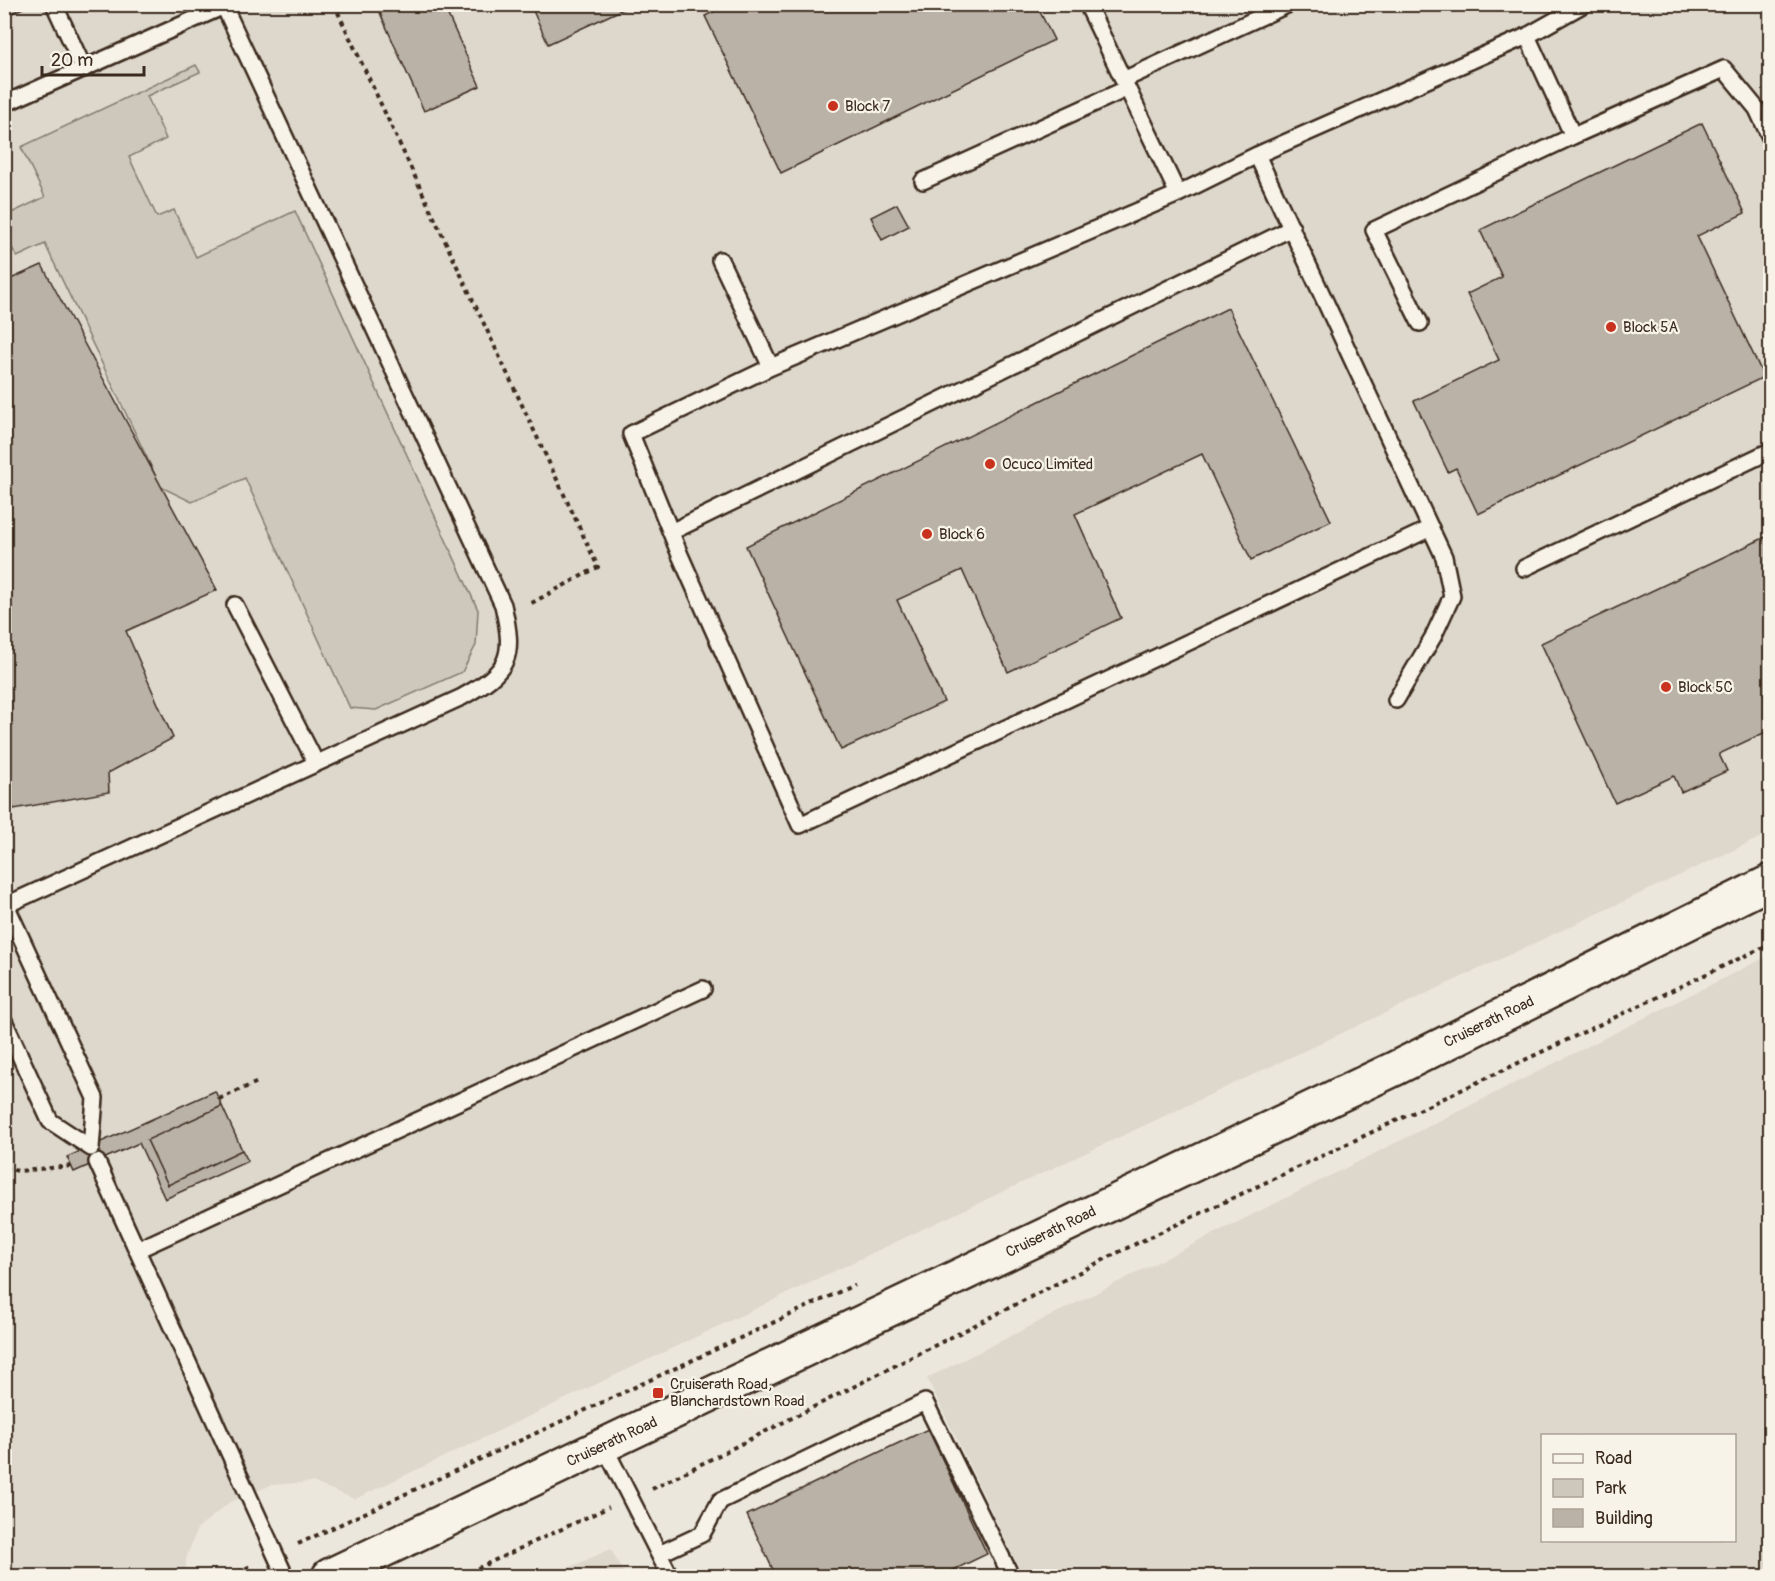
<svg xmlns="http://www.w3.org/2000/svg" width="1775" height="1581" font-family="Pangolin,sans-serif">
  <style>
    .built { fill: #ddd7cc; fill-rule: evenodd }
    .green { fill: #cec8bc; stroke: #84796d; stroke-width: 1.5 }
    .building { fill: #bab2a7; stroke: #3b2a1e; stroke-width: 1.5 }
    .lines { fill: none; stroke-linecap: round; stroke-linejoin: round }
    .lane-casing { stroke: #3b2a1e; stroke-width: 20 }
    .secondary-casing { stroke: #3b2a1e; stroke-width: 38 }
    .path { stroke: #3b2a1e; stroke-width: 4; stroke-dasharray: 4.5 4.5; stroke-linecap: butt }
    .lane { stroke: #f7f3e8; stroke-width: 15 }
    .secondary { stroke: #f7f3e8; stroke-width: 33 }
    .poi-dot { fill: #c8321e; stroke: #f7f3e8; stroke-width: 2 }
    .labels { text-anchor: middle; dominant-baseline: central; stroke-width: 4.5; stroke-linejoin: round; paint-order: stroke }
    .poi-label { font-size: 15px; fill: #3b2a1e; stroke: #f7f3e8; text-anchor: start }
    .street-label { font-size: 15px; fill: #3b2a1e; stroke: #f7f3e8 }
  </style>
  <rect width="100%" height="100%" fill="#ece7dc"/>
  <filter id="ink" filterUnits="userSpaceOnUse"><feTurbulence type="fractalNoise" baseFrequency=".0167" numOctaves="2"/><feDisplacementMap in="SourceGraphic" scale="12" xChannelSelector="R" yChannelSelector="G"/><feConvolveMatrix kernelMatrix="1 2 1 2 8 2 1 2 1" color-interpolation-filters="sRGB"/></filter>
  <g filter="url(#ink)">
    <!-- built -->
    <path class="built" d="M5,5H1770V833L923,1229L355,1499L312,1482L271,1485L230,1502L197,1529L186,1559V1576H5Z
      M1770,955V1576H1023L927,1378ZM1542,1436H1734V1540H1542Z
      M611,1549L625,1576H550Z"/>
    <!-- green -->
    <path class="green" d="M196,65L200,72L147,96L166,139L129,157L157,217L174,210L196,257L295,211L478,610L476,645L462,672L376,710L350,708L245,478L192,502L161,487L45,244L17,257L10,244L5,247V216L45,197L21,147Z"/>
    <!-- building -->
    <path class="building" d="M4,4H31L4,17Z
      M376,4H443L480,86L424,111Z
      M530,4H634L548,44Z
      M729,4H1036L1054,40L781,173L705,16Z
      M1702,123L1745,213L1697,236L1764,377L1478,514L1456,468L1448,472L1414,401L1499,360L1467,294L1502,277L1480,230Z
      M897,204L909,226L882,240L871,217Z
      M42,265L217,590L126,631L173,738L108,773L109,792L14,809L4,786V282Z
      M1228,308L1331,521L1251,560L1202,454L1075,514L1121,618L1008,672L962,570L897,600L944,702L841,750L746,546Z
      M1770,535V730L1719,754L1727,771L1681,792L1674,776L1615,803L1541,643Z
      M215,1091L222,1106L147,1140L168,1185L242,1150L248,1161L165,1199L139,1143L74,1172L67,1157Z
      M222,1106L242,1150L168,1185L147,1140Z
      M928,1429L987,1554L941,1576H776L747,1515Z"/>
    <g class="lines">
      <!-- lane casing -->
      <g class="lane-casing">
        <path id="lane" d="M54,4L84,69
          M1087,4L1178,194
          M1527,36L1573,136L1724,69L1757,109L1770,137
          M1123,80L1289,4
          M4,104L224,6
          M1257,155L1444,557L1452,596L1433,637L1396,700
          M923,181L1126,89
          M720,260L771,367
          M1420,323L1374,230L1573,136
          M1431,528L800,825L680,555L631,434L771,367L1178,194L1257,155L1527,36L1584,4
          M671,532L1292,228
          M1524,568L1770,451
          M235,605L316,763
          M4,906L462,697C510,670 515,658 503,605L223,4
          M4,1021L50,1121L91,1148L95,1098L6,905
          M97,1162L285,1576
          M137,1250L703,989
          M604,1446L670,1576
          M659,1554L702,1534L720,1501L925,1402L1011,1576"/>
      </g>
      <!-- secondary casing -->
      <g class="secondary-casing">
        <path id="secondary" d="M329,1576L1396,1068L1770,882"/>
      </g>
      <!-- path -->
      <path class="path" d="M334,4L598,567L528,605
        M219,1099L260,1081
        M4,1168L18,1171L72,1166
        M652,1489L1127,1248L1770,944
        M298,1544L854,1285
        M229,1576L253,1565
        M461,1576L609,1507"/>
      <!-- lane -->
      <use href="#lane" class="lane"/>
      <!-- secondary -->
      <use href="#secondary" class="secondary"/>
    </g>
  </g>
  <!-- markers -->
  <g class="poi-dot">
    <circle cx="833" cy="106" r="6"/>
    <circle cx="1611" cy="327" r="6"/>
    <circle cx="990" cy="464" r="6"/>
    <circle cx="927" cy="534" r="6"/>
    <circle cx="1666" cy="687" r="6"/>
    <rect x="652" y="1387" width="12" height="12" rx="3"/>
  </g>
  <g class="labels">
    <!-- poi labels -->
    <g class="poi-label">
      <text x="845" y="106">Block 7</text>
      <text x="1623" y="327">Block 5A</text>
      <text x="1002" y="464">Ocuco Limited</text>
      <text x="939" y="534">Block 6</text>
      <text x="1678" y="687">Block 5C</text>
      <text x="670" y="1384">Cruiserath Road,<tspan x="670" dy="17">Blanchardstown Road</tspan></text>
    </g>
    <!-- street labels -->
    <g class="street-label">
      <text transform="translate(1489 1022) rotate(-26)">Cruiserath Road</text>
      <text transform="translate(1051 1232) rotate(-26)">Cruiserath Road</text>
      <text transform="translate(612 1442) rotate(-25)">Cruiserath Road</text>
    </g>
  </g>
  <!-- margin -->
  <rect width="1775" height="1581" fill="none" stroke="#f7f3e8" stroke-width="24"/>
  <rect x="12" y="12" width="1751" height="1557" fill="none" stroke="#3b2a1e" stroke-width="2" filter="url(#ink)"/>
  <!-- legend -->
  <rect x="1541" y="1434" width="195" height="108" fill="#f7f3e8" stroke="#aca397" stroke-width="1.5"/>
  <rect x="1553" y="1454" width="30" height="9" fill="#f7f3e8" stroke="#aca397" stroke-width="1.5"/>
  <text x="1595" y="1464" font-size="18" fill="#3b2a1e">Road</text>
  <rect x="1553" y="1479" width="30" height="18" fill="#cec8bc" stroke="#aca397" stroke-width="1.5"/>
  <text x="1595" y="1494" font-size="18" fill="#3b2a1e">Park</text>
  <rect x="1553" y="1509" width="30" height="18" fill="#bab2a7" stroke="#aca397" stroke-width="1.5"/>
  <text x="1595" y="1524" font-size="18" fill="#3b2a1e">Building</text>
  <!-- scale -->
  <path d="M42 66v9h102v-9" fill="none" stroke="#3b2a1e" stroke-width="3"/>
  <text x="51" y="66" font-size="18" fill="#3b2a1e" stroke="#f7f3e8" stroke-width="4.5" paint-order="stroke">20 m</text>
</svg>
